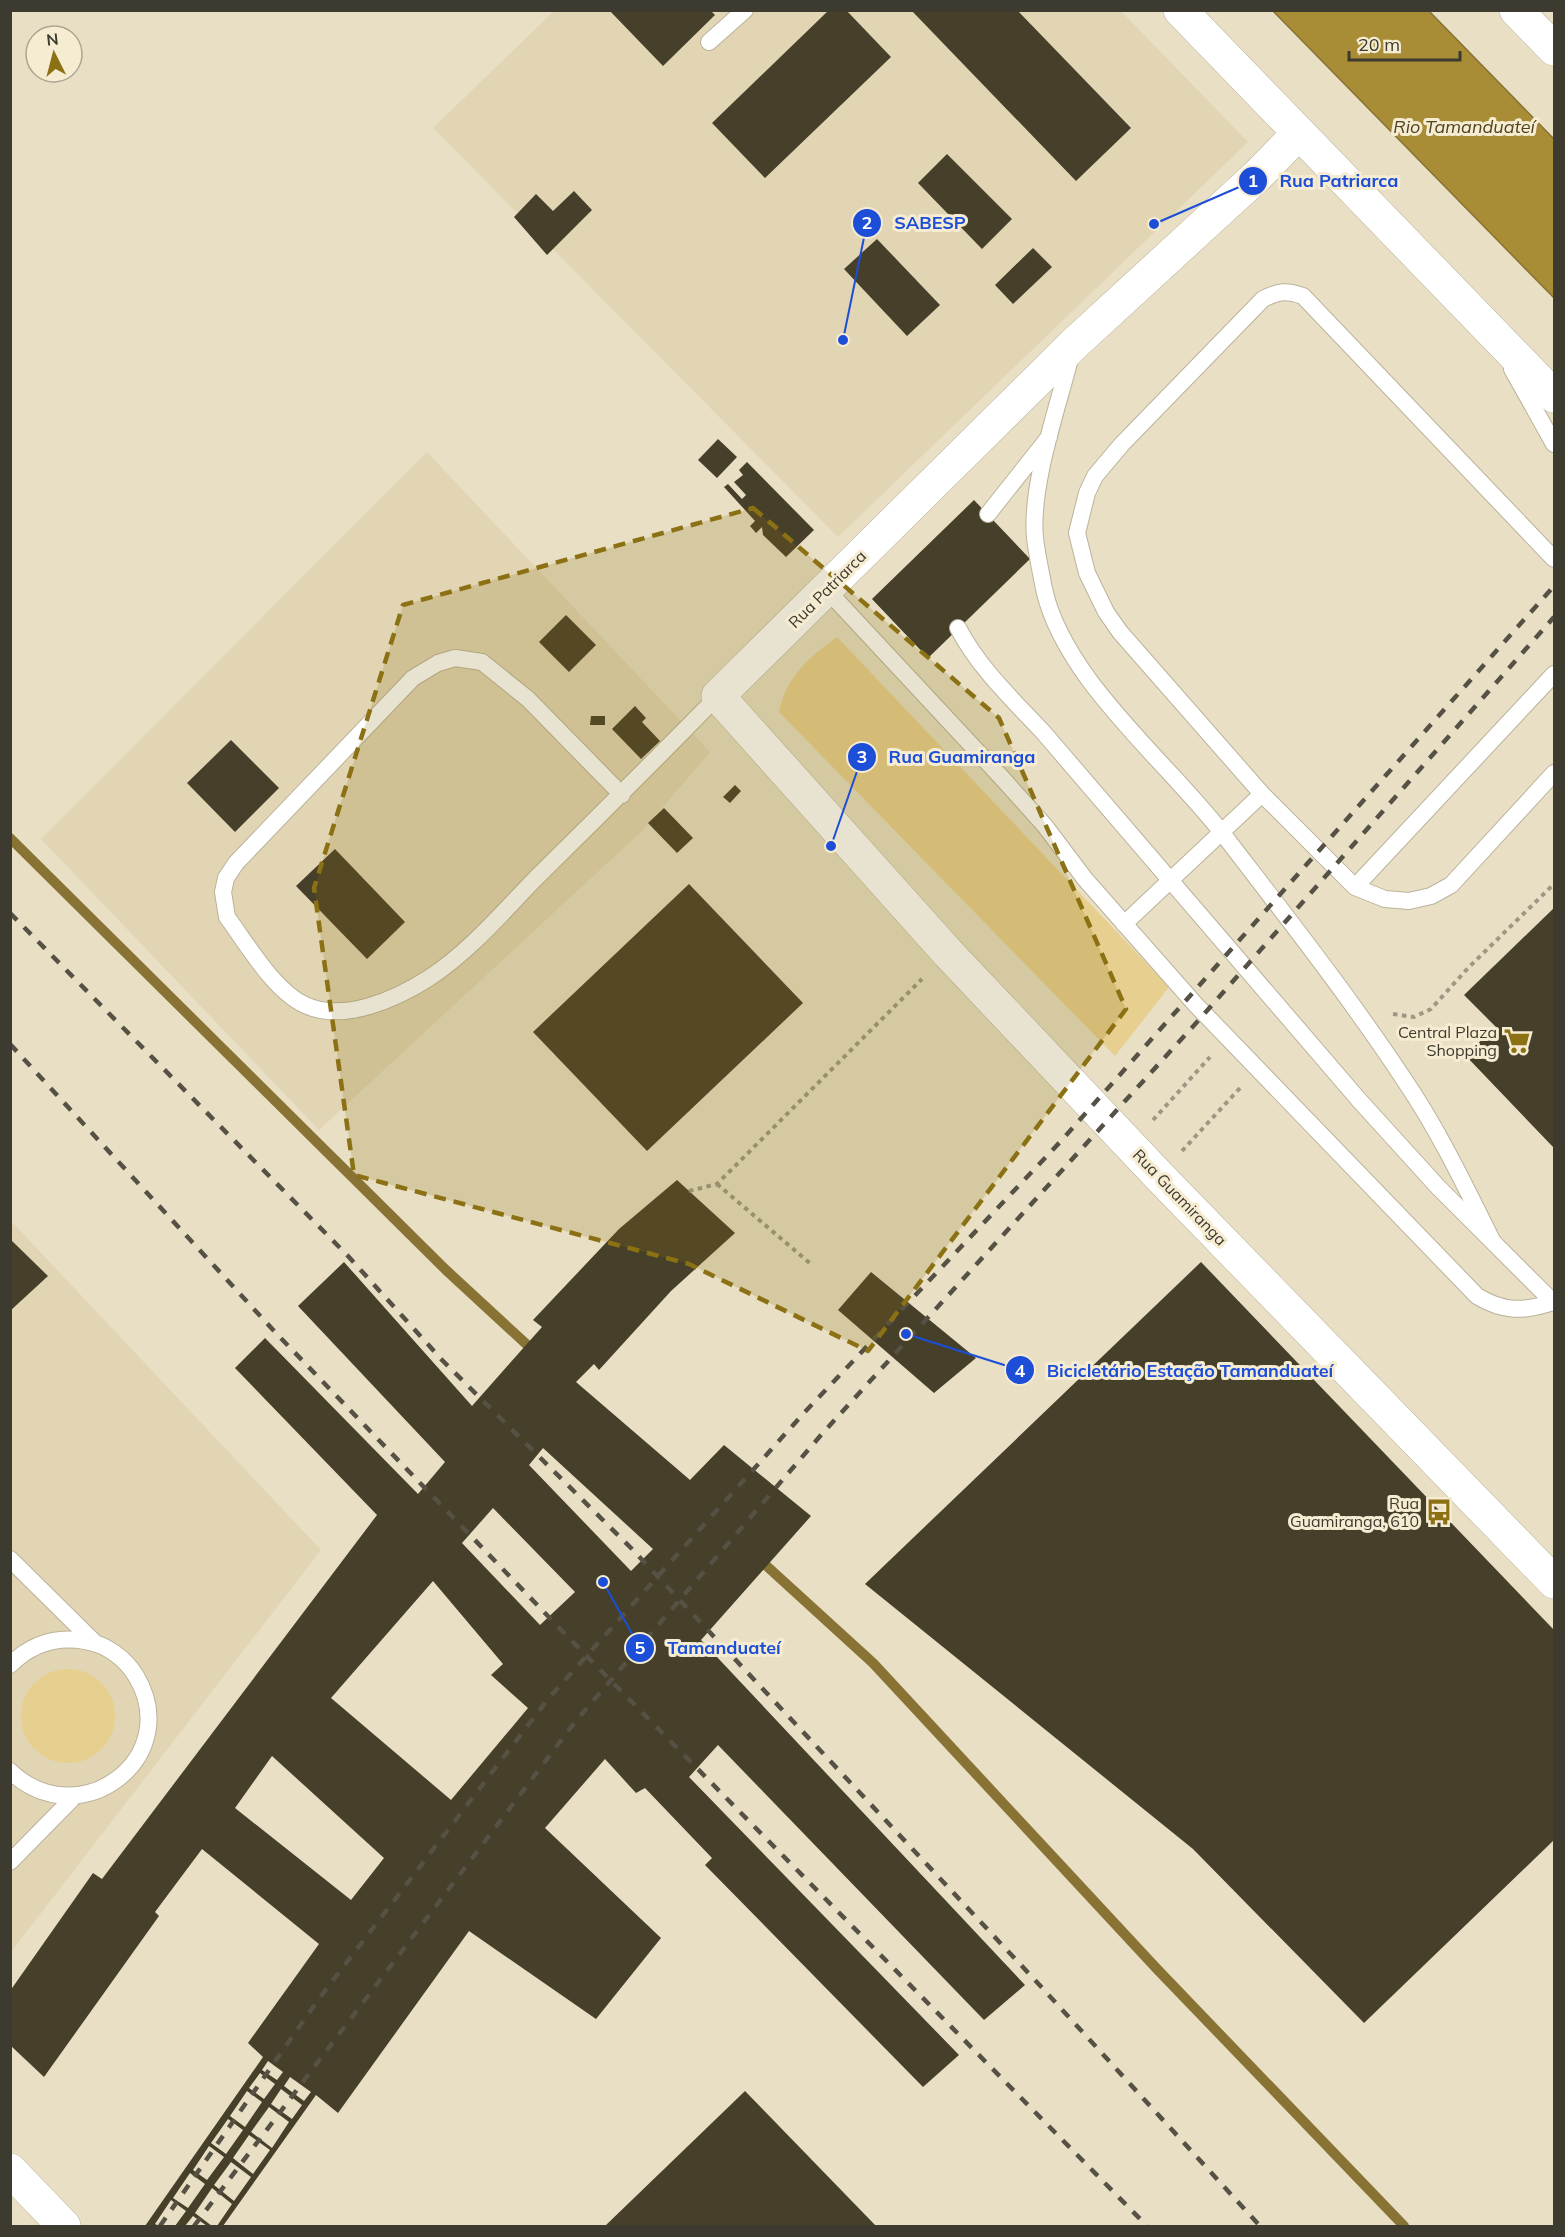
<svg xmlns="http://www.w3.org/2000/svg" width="1565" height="2237" font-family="Mulish,sans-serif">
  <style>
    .built { fill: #e1d5b4 }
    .green { fill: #e6cf8f }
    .water { fill: #a88c36; stroke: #887334; stroke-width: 1.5 }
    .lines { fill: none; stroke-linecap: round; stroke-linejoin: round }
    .stream { stroke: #887334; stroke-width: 10 }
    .building { fill: #463f29; fill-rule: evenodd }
    .service-casing { stroke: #bbb39a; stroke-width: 18 }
    .tertiary-casing { stroke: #bbb39a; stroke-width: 34 }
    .secondary-casing { stroke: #bbb39a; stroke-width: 34 }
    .trunk-casing { stroke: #bbb39a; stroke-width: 34 }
    .path { stroke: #9d9784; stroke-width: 4; stroke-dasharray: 4.5 4.5; stroke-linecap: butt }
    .service { stroke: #fff; stroke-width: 16 }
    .tertiary { stroke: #fff; stroke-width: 33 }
    .secondary { stroke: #fff; stroke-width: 33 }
    .trunk { stroke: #fff; stroke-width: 33 }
    .rail { stroke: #555144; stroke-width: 4.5; stroke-dasharray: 10 10; stroke-linecap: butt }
    .marked { fill: #8c7114; fill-opacity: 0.2; stroke: #8c7114; stroke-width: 4.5; stroke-dasharray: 12 8; stroke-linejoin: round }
    .labels { text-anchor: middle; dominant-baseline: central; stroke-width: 6; stroke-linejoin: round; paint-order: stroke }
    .street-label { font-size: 16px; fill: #3d3a2f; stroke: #f6ecd2 }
    .poi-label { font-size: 16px; fill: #3d3a2f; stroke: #f6ecd2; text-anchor: end }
    .water-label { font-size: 18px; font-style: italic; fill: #50431f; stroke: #f6ecd2 }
    .leader { fill: none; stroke: #1d4ed8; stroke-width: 2 }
    .callout-dot { fill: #1d4ed8; stroke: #f6ecd2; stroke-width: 2 }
    .mark-label { font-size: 18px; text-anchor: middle; font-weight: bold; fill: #fff }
    .callout-label { font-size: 18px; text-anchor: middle; font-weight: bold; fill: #1d4ed8; stroke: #f6ecd2; stroke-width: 6; stroke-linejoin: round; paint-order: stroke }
  </style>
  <rect width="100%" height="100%" fill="#e8dfc5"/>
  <!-- built -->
  <path class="built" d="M1120,10L1248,142L838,537L433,128L554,11Z
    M427,452L710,752L643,830L319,1130L41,839Z
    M11,1221L321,1550L11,1952Z"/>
  <!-- green -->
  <path class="green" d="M837,637L1169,987L1115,1056L779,712C786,677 808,658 837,637Z
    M21 1716a47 47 0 1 1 94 0a47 47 0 1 1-94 0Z"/>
  <!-- water -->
  <path class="water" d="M1273,11H1429L1554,139V298Z"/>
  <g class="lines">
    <!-- stream -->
    <path class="stream" d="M10,838L446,1270L537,1354
      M758,1558L873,1663L1157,1969L1404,2226"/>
  </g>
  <!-- building -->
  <path class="building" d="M609,10H710L715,15L663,66Z
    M829,10H846L891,57L765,178L712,123Z
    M911,10H1017L1131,128L1076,181Z
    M947,154L1012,219L982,249L918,183Z
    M574,191L592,210L547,255L514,217L536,194L553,211Z
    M877,239L940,305L907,336L844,269Z
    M1033,248L1052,267L1013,304L995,285Z
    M718,439L737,457L717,478L698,460Z
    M747,462L814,530L786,557L763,535L762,527L756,533L750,526L755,521L724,487L728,484L742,499L746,495L734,482L743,475L739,470Z
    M974,500L1030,559L928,658L872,599Z
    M566,615L596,645L569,672L539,642Z
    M635,706L646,718L642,722L660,741L641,759L612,729Z
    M591,716H605V725H590Z
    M231,740L279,788L235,832L187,783Z
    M735,785L741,791L730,803L723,797Z
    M664,808L693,838L677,853L648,823Z
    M335,849L405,922L367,959L296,886Z
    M689,884L803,1003L647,1151L533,1032Z
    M1554,908V1148L1465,1055L1496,1027L1464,995Z
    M677,1180L735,1233L671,1291L599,1370L594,1364L576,1382L690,1480L724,1445L811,1516L701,1640L1025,1985L984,2020L718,1745L689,1777L959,2055L923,2087L705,1865L712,1858L645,1788L636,1793L605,1759L545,1828L661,1938L596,2019L469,1931L338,2113L316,2095L223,2226H217L232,2204L212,2188L195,2213L212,2226H207L193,2216L185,2226H175L186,2211L171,2200L155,2224L159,2226H145L263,2057L248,2043L319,1944L202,1849L155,1912L159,1916L44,2077L10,2045V1991L93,1873L102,1879L377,1515L235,1368L265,1338L418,1494L445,1462L298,1306L344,1262L472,1406L542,1327L533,1320L619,1229ZM543,1448L653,1549L631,1571L529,1465ZM493,1508L575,1592L540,1625L462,1543ZM433,1581L503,1664L491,1675L528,1708L451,1800L331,1698ZM272,1756L384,1858L351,1900L235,1808ZM268,2061L283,2072L277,2080L262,2070ZM260,2073L275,2084L264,2099L249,2088ZM290,2077L311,2092L304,2101L284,2086ZM281,2089L302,2105L292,2119L271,2104ZM247,2091L262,2102L245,2127L230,2116ZM269,2107L289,2122L272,2148L251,2132ZM228,2119L243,2130L226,2154L211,2143ZM249,2135L270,2150L253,2174L233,2158ZM209,2146L224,2157L207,2180L193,2170ZM231,2162L251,2177L234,2201L214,2185ZM190,2173L205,2184L188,2208L173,2198Z
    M10,1239L48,1276L10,1311Z
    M1201,1262L1554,1630V1840L1364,2023L1193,1849L865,1584Z
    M871,1272L976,1358L934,1393L838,1310Z
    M745,2091L876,2226H605L744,2092Z"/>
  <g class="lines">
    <!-- service casing -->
    <g class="service-casing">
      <path id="service" d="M709,42L745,10
        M1071,355C1058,407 1030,485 1035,538C1037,555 1041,573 1044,589C1064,680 1167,761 1223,834C1285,915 1349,996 1405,1081C1439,1131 1465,1186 1492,1240
        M1512,369L1554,444
        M988,514L1049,437
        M1554,559L1303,296C1286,290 1279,291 1263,299L1122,444L1095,476L1087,493L1077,533L1087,573L1106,612L1120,632L1262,794L1355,887L1385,899L1409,901L1431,896L1451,885L1554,773
        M826,589L1002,778L1045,826L1085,879L1195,1004L1477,1296C1503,1312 1524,1312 1553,1302
        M958,628C979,668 1012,699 1043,732L1359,1100L1438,1187L1554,1303
        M622,795L528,699L482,662L455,658L438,663L413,678L236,863L226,878L223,892L227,917C247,944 274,991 305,1005C344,1023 396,999 429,978C469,952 502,913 535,879C597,818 658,757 718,696
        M1355,887L1554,674
        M1124,924L1262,794
        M10,1559L94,1642
        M10,1665C31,1644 56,1636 85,1641C106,1644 125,1658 136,1676C185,1758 79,1837 10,1771
        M10,1862L75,1796"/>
    </g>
    <!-- tertiary casing -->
    <g class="tertiary-casing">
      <path id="tertiary" d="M1299,133L1257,176L1074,344L718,696L948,953L1159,1176L1554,1582"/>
    </g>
    <!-- secondary casing -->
    <g class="secondary-casing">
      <path id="secondary" d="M10,2170L64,2226"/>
    </g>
    <!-- trunk casing -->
    <g class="trunk-casing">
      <path id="trunk" d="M1180,10L1554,396
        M1516,10L1554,49"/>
    </g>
    <!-- path -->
    <path class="path" d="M1393,1014L1414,1017L1431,1009L1468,968L1554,884
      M1153,1120L1210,1057
      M1182,1151L1240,1088
      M717,1184L812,1265
      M689,1191L717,1184L922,979"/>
    <!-- service -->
    <use href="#service" class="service"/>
    <!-- tertiary -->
    <use href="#tertiary" class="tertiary"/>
    <!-- secondary -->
    <use href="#secondary" class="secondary"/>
    <!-- trunk -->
    <use href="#trunk" class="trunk"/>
    <!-- rail -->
    <path class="rail" d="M10,913L348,1256L443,1361L631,1548L1034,1979L1260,2226
      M10,1044L275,1332L568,1637L1147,2226
      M160,2226L318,2000L548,1699L803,1414L1061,1141L1554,586
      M194,2226L575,1722L821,1435L1197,1022L1554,617"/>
  </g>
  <!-- marked area -->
  <path class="marked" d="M753,508L999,718L1126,1009L868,1351L689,1264L354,1175L314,888L403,605Z"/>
  <!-- icons -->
  <defs>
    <g id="supermarket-bare" transform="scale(2.07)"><path d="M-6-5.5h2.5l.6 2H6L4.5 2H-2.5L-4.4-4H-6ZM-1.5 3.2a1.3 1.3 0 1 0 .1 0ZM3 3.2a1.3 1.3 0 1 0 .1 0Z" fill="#8c7114" stroke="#f6ecd2" stroke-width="2.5" paint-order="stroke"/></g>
    <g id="bus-bare" transform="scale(2.07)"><path d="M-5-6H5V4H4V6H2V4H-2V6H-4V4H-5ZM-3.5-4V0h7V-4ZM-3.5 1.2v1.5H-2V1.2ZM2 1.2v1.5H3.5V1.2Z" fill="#8c7114" stroke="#f6ecd2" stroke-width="2.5" paint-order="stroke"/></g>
  </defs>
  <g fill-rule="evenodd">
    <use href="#supermarket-bare" x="1517" y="1041"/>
    <use href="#bus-bare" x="1439" y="1512"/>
  </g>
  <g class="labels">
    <!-- street labels -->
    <g class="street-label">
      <text transform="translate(827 589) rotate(-45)">Rua Patriarca</text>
      <text transform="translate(1180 1197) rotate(46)">Rua Guamiranga</text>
    </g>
    <!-- poi labels -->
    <g class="poi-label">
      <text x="1497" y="1032">Central Plaza<tspan x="1497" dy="18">Shopping</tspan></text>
      <text x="1419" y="1503">Rua<tspan x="1419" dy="18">Guamiranga, 610</tspan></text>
    </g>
    <!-- water labels -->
    <g class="water-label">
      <text x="1464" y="126">Rio Tamanduateí</text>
    </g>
  </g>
  <!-- callouts -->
  <path class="leader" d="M1154 224L1253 181M843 340L867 223M831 846L862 757M906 1334L1020 1370M603 1582L640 1648"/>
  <g class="callout-dot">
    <circle cx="1154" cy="224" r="6"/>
    <circle cx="843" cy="340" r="6"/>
    <circle cx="831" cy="846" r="6"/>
    <circle cx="906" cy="1334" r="6"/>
    <circle cx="603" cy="1582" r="6"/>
    <circle cx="1253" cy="181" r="15"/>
    <circle cx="867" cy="223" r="15"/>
    <circle cx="862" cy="757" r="15"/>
    <circle cx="1020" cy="1370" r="15"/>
    <circle cx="640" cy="1648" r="15"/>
  </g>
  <g class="mark-label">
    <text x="1253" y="187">1</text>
    <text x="867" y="229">2</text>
    <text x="862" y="763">3</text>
    <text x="1020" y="1377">4</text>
    <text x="640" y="1654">5</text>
  </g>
  <g class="callout-label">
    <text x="1339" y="187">Rua Patriarca</text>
    <text x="930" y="229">SABESP</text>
    <text x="962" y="763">Rua Guamiranga</text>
    <text x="1190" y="1377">Bicicletário Estação Tamanduateí</text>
    <text x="724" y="1654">Tamanduateí</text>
  </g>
  <!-- border -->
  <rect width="1565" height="2237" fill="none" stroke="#3d3a2f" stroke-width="24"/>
  <!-- north arrow -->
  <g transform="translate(54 54) rotate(354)"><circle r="28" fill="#f6ecd2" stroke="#aca591" stroke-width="1.5"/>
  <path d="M0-4.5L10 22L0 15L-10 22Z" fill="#8c7114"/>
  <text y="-9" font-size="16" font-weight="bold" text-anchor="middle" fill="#3d3a2f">N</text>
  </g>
  <!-- scale -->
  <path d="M1349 51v9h111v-9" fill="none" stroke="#3d3a2f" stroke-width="3"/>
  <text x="1358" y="51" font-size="18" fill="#3d3a2f" stroke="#f6ecd2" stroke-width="4.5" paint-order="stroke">20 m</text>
</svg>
